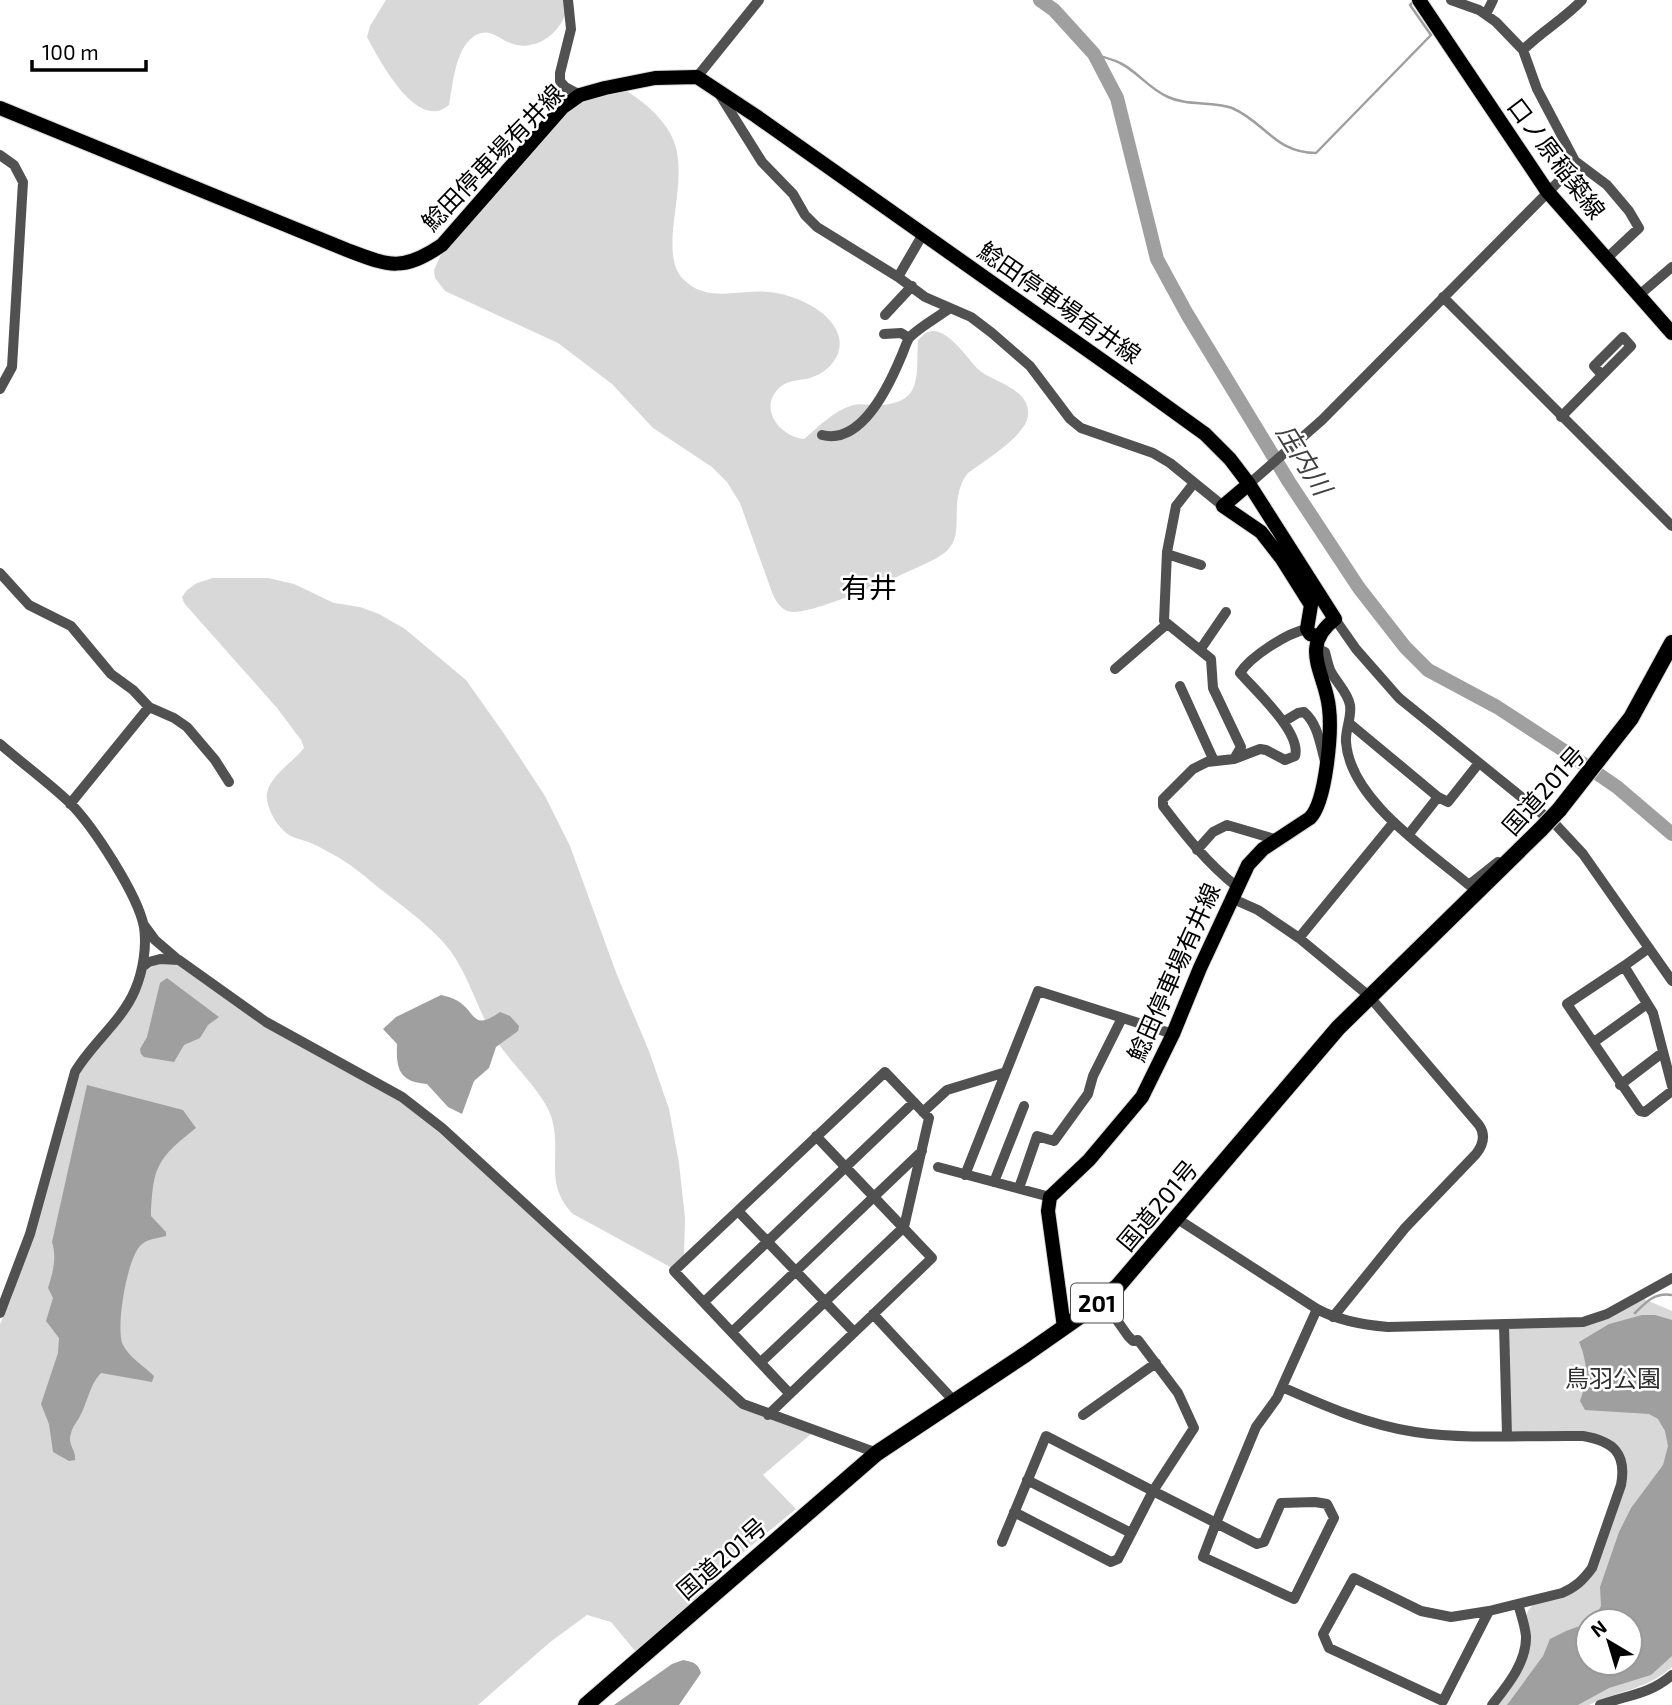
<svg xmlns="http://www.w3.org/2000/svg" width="1672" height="1705" font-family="'Exo 2','Noto Sans JP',sans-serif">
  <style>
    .green { fill: #d8d8d8; fill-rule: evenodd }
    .water { fill: #9f9f9f }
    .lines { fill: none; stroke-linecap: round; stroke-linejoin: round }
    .stream { stroke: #9f9f9f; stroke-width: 2.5 }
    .river { stroke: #9f9f9f; stroke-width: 14 }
    .major-casing { stroke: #dbdbdb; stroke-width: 16 }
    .highway-casing { stroke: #dbdbdb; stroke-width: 18 }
    .minor { stroke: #515151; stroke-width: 10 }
    .major { stroke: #000; stroke-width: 14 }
    .highway { stroke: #000; stroke-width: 16 }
    .highway-bridge-casing { stroke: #dbdbdb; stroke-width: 18; stroke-linecap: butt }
    .highway-bridge { stroke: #000; stroke-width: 16 }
    .labels { text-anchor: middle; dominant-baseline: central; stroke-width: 5; stroke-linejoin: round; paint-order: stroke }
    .shield { fill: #fff; stroke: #4c4c4c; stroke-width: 2 }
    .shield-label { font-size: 23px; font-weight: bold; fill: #000 }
    .street-label { font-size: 24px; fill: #000; stroke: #fff }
    .park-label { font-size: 24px; fill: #2f2f2f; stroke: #fff }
    .water-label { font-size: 26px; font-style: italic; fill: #404040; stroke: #fff }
    .quarter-label { font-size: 28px; fill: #000; stroke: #fff }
  </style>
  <rect width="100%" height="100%" fill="#fff"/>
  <!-- green -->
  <path class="green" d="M386,0H568C568,25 543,50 517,45C502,43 492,26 476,35C455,47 453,84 449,105C417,133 379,59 367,37L370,26Z
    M622,88C641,100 661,115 671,135C694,178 655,249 683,279C707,304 740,289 769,292C793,294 830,310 838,334C845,354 829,372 810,378C799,381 790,379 780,387C757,408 780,437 804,439C820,426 833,411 853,405C862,403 872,406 881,405C923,402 916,376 918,341C938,311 965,357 979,370C994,383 1030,388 1028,415C1027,435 984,461 968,473C948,498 964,531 950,547C947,552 941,555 937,558C912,571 817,613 793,612C783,612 777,603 773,595L740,503L727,482L712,467L653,428L612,384L558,343L445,291L435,278L434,270L456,222L528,144L587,94Z
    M213,578H268L294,584L334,603L360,607L379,614L405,629L466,680L505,735L545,796L570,846L617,975L649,1051L669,1109L679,1163L685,1218L684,1256L674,1269L573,1214C543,1183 562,1156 552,1119C545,1093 509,1062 494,1037C476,1007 467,969 444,943C425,922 401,905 379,888C367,878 354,867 341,859C332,854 322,848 313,844C303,839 292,839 284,831C275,823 265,805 267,793C270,776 293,762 304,748L301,740L277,708L184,603L182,597L187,590L197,583Z
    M162,962L177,963L262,1025L399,1101L434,1128L743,1408L811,1434L763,1475L796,1509L735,1559L710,1588L636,1652L611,1622L587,1615L549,1643L478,1705H0V1324L11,1299L78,1078L89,1055L144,971Z
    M1642,1298L1672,1311V1667C1644,1691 1619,1690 1589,1705H1497C1506,1690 1527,1665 1530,1648C1532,1636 1522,1621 1528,1611C1535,1598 1576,1582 1590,1575L1622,1487L1619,1448L1610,1439L1599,1435L1512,1432L1507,1332L1511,1327L1580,1324ZM1588,1621H1630V1663H1588Z"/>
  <!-- water -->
  <path class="water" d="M167,978L219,1017L208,1025L200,1038L184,1045L174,1062L144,1057L141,1054L140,1049L147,1037L160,983Z
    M441,995C446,996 453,998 458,1001C476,1012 472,1032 500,1012L510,1016L519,1026L518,1031L496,1047L489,1068L474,1081L462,1114L448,1107L427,1084C399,1082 396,1069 397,1044L383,1029L396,1017Z
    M87,1085L183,1110L196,1128C157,1159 153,1166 151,1216L166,1232V1236C158,1238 147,1239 141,1245C127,1257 115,1330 123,1345C130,1358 144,1366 154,1376L152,1382L101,1373C88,1387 88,1403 79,1418C74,1426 71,1429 70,1439C70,1447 76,1451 75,1460L69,1461L53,1452L49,1424L41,1404L58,1353L59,1338L46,1321L53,1298L48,1288C53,1272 57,1258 52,1242Z
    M1642,1315H1655L1672,1320V1656L1651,1675L1609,1688L1578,1705H1507L1543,1656L1550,1639L1566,1631L1588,1623V1663H1630V1621H1593L1601,1606L1600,1587L1619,1532L1631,1508L1663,1465L1668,1446L1665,1431L1658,1419L1649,1414L1585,1410L1580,1401C1588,1380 1588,1362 1579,1342L1609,1324Z
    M683,1660C693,1662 698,1663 701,1673L679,1705H614L672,1664Z"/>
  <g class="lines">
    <!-- stream -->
    <path class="stream" d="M1094,54C1102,57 1112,59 1120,63C1137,71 1149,89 1168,97C1187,106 1212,101 1232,108C1265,122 1275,153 1316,153L1431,35L1410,5L1415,0
      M1635,1313C1646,1302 1655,1292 1672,1295"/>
    <!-- river -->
    <path class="river" d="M1040,0L1054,10L1094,54L1117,98L1157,259L1187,314L1289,482L1359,588L1405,647L1428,670L1497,707L1563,750L1617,787L1672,834"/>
    <!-- major casing -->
    <g class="major-casing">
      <path id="major" d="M1419,0L1547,191L1672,333
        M0,108L347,250C389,266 402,272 442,245L563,107L580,95L605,88L655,78L697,77L756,116L1144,390L1205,434L1230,459L1249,484L1335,619C1298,647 1326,674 1329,708C1332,732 1326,802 1310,818L1263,849L1248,865L1200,968L1173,1034L1142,1097L1089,1160L1050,1197L1048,1211L1064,1327
        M1249,484L1223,506L1261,532L1282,559L1311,605L1307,629L1310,634L1319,637"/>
    </g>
    <!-- highway casing -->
    <g class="highway-casing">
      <path id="highway" d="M1559,810L1631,718L1672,643
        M586,1705L877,1453L1026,1354L1086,1312L1118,1286L1338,1028L1541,829"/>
    </g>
    <!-- minor -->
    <path class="minor" d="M568,0L571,29L560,73V81L565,87L580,95
      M1486,14L1493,0
      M1523,50C1542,31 1564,19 1582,0
      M697,77L759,0
      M720,95L762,162L793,194L805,215L817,227L898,277L925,297L971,317L992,333L1030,366L1070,419L1081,428L1153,453L1170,463L1223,506
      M0,155L14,165L23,182L12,367L0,389
      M1575,161L1607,185L1629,211L1639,228L1606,259
      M898,277L923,234
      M1638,296L1672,267
      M1443,297L1672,526
      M885,315L912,286
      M884,334L901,333L909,338
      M1561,417L1631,346L1623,337L1594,366L1602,375
      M822,435C861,445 888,388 901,357C904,351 906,342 910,337C920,327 938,317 950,308
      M1194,483L1176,506L1167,552L1164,621L1211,659L1213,688L1241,747L1234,759
      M1249,484L1322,420L1575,165V161L1537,89L1523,50L1496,22L1479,10L1451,0
      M1167,554L1201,565
      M0,573L29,605L71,626L111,674L133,690L149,707L174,718L187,727L215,760L229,782
      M1335,619L1356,649L1399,698L1556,825L1583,854L1672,981
      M1316,648L1325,652C1327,659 1328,666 1331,672C1337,683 1348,693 1350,705C1352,717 1345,730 1346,742C1350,800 1428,850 1469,885L1498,862
      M1200,650L1226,612
      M1115,669L1167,624
      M1180,686L1214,761
      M1283,722L1298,713L1304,712C1318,724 1320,744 1325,761
      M1349,723L1438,797L1409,834
      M0,744C23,764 48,782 70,803C93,826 138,895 144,927C147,947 143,971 135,990C122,1021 92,1043 75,1072L30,1234L0,1313
      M1438,797L1448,802L1479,763
      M70,804L149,707
      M1197,850L1213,832L1227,825L1278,840
      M1236,886C1207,863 1185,835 1163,806V799L1193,769L1207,762L1234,759L1260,749L1266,750L1285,760L1295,756C1302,733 1255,690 1240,673C1251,656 1287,633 1307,629
      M1231,898L1258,910L1299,938L1369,996L1479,1125C1486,1135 1483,1145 1476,1154L1405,1228L1333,1317
      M144,925L155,940L176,958
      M1299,938L1394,822
      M1624,966L1649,948
      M142,967L149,962L160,959L179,960L266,1022L402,1097L442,1128L743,1404L877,1453
      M1594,1042L1647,1004
      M1620,1085L1662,1053
      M1672,1086L1653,1013L1624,966L1567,1004L1640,1111L1645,1112L1672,1091
      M923,1112L947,1090L1006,1072
      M938,1167L1050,1197
      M965,1175L1038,991L1173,1034
      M994,1182L1024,1106
      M1019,1188L1037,1136L1054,1141L1088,1094L1093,1076L1122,1018
      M738,1211L854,1332
      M1176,1218L1317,1309C1339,1321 1364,1325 1388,1327L1583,1322L1607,1314L1672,1278
      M1102,1299L1128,1336L1133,1341L1138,1340L1178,1393L1194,1428L1153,1491L1216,1523L1256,1427L1277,1398L1317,1309
      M704,1302L914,1102
      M873,1314L954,1401
      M1504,1325L1507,1435
      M732,1332L922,1151
      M761,1362L904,1227L929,1118L885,1072L674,1271L789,1393
      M1282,1387C1325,1406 1368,1425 1415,1432C1470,1440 1528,1435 1583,1436C1613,1441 1627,1453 1621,1485L1592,1568C1583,1580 1576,1587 1562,1593L1489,1611
      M768,1415L932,1258L816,1136
      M1083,1415L1156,1363
      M1027,1480L1131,1533
      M1315,1502L1327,1504L1334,1518L1294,1599L1203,1557L1216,1523L1257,1544L1264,1542L1281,1503Z
      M1002,1542L1046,1436L1153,1491L1118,1559L1111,1562L1014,1512
      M1354,1578L1421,1611L1451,1617L1489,1611L1443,1701L1329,1648L1323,1634Z
      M1492,1705C1507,1686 1527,1662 1526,1636C1525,1626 1521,1614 1518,1604
      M1600,1705C1627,1695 1649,1695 1672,1675"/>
    <!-- major -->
    <use href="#major" class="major"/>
    <!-- highway -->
    <use href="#highway" class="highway"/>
    <!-- highway-bridge casing -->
    <g class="highway-bridge-casing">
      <path id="highway-bridge" d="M1541,829L1559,810"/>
    </g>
    <!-- highway-bridge -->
    <use href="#highway-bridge" class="highway-bridge"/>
  </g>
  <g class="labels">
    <!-- shield labels -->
    <rect class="shield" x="1071" y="1283.5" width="52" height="39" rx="5"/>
    <g class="shield-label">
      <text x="1097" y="1303">201</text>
    </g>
    <!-- street labels -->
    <g class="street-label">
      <text transform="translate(492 157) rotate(-46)">鯰田停車場有井線</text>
      <text transform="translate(1557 158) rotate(53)">口ノ原稲築線</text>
      <text transform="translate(1060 302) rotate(35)">鯰田停車場有井線</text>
      <text transform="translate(1543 790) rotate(-48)">国道201号</text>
      <text transform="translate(1173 972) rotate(-66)">鯰田停車場有井線</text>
      <text transform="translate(1157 1205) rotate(-50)">国道201号</text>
      <text transform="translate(721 1558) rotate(-41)">国道201号</text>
    </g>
    <!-- park labels -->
    <g class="park-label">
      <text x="1613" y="1377">鳥羽公園</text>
    </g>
    <!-- water labels -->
    <g class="water-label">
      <text transform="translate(1305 459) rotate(58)">庄内川</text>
    </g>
    <!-- quarter labels -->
    <g class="quarter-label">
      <text x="869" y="587">有井</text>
    </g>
  </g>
  <!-- north arrow -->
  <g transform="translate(1609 1642) rotate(322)"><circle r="33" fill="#ffffff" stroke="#999999" stroke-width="2"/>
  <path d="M0-5L12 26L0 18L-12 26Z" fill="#000000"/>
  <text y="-10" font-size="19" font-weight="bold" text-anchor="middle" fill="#000000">N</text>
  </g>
  <!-- scale -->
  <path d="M32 60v10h114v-10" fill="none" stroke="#000000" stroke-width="3.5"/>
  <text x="42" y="60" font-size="21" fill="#000000" stroke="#ffffff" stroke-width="5" paint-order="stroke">100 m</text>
</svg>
